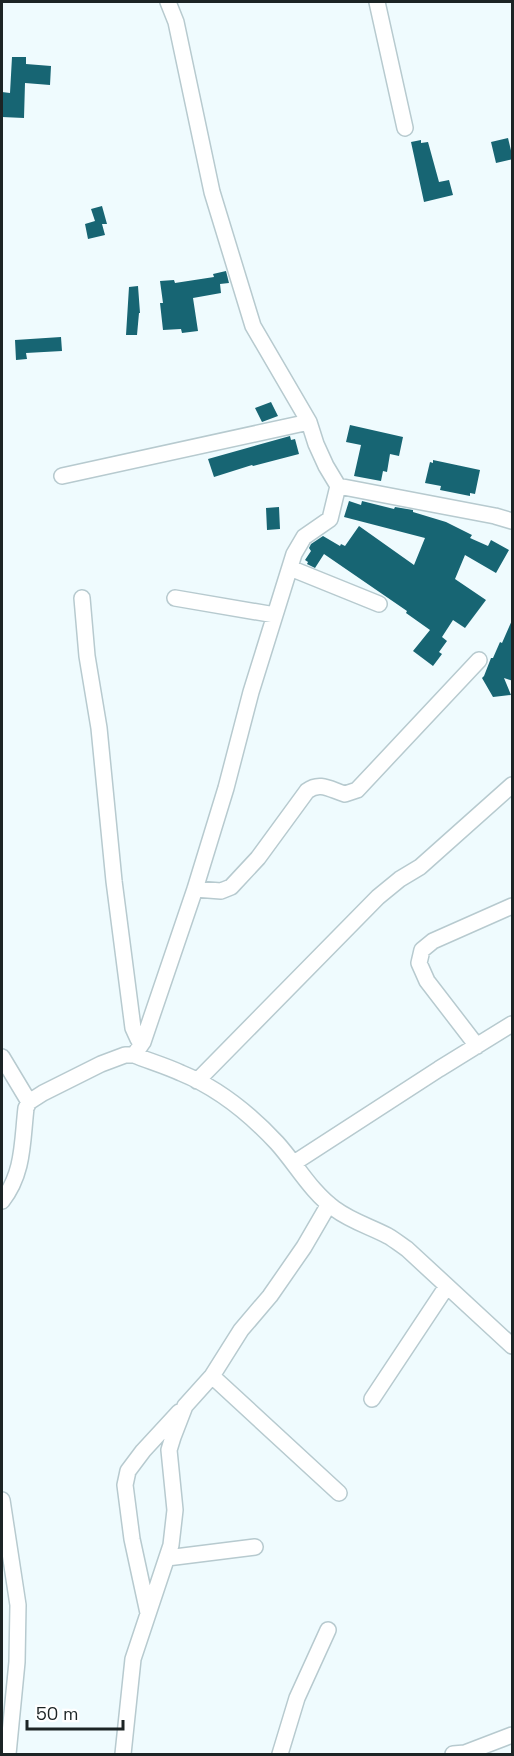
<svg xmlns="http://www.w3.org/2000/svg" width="514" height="1756" font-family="'Space Grotesk',sans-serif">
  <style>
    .building { fill: #176573 }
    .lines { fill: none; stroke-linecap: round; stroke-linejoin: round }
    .street-casing { stroke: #b7cacf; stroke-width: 18 }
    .street { stroke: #fff; stroke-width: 15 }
  </style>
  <rect width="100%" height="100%" fill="#effbfe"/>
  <!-- building -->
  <path class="building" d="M12,57H26V64L51,66L50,85L25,83L24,118L2,117V92L10,93Z
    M508,138L513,159L496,163L491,142Z
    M421,140V143L428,142L439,182L449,180L453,195L424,202L411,142Z
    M102,206L107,224H102L105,235L88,239L85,224L95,221L91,209Z
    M226,271L229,283L220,284L221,293L193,298L198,331L182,333L181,329L163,330L160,303H163L160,281L174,280L175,283L214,277L213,274Z
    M138,286L140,313H139L137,335H126L129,287Z
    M61,337L62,351L26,353L27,359L16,360L15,340Z
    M271,402L278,416L262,422L255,408Z
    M350,425L403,437L399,456L390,454L387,472L383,471L381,481L354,476L361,445L346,442Z
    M290,436L291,440L295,439L299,454L253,466L252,465L214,477L208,459Z
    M433,460L480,470L475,494L470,493V496L440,490L441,486L425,483L430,462L433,463Z
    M349,501L361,505L362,501L394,509L395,507L413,510V512L446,522L472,535L470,538L488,546L491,540L509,550L496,573L465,555L455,579L486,600L465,628L453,620L442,637L447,641L439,652L442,654L433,666L413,651L430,630L406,613L407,611L324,554L315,568L307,564L308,562L305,560L311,551L309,548L311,544L323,536L340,546L341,544L345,546L359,526L414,565L425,538L344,517Z
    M279,507L280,529L267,530L266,508Z
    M513,618V681L504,678L511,695L493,697L482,678L484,676L491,658H493L500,642L502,643Z"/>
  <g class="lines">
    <!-- street casing -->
    <g class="street-casing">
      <path id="street" d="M377,2L405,128
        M62,476L309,422
        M338,486L495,516L512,521
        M290,568L379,604
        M82,598L87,656L99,728L114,881L133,1028L138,1039L143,1042
        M175,598L275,615
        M195,889L221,891L231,887L258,858L307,791C320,781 331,790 345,794L357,790L479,660
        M477,1046L427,981L419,963L422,950L433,941L512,906
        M134,1055C149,1061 166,1066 181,1073C218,1088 250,1114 277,1143C296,1164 311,1192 335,1209C351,1221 371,1227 388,1236C395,1240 401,1245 407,1249L512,1346
        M2,1057L29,1102
        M197,1081L378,897L400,879L420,867L512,785
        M294,1163L439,1069L512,1024
        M2,1201C24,1173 22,1142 26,1108L29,1102L43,1093L101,1064L125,1055H134L143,1042L195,889L226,788L251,692L294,554L304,537L330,519L338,486L326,466L316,444L309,422L253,326L212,192L176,22L168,2
        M212,1376L339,1493
        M372,1399L447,1286
        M2,1500L18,1605L17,1662L8,1754
        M167,1558L255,1547
        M148,1613L132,1539L125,1485L128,1471L143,1451L179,1412
        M123,1754L133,1659L171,1545L175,1510L169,1450L173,1437L185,1406L212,1376L241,1330L270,1296L304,1247L329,1204
        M280,1754L297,1698L328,1630
        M453,1754L465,1753L512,1735"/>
    </g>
    <!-- street -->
    <use href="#street" class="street"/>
  </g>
  <!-- border -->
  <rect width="514" height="1756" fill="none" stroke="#1c2425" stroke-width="6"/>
  <!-- scale -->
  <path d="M27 1720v9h96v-9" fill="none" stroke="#1c2425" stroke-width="3"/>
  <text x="36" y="1720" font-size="18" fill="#1c2425" stroke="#ffffff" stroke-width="4.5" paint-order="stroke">50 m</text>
</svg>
